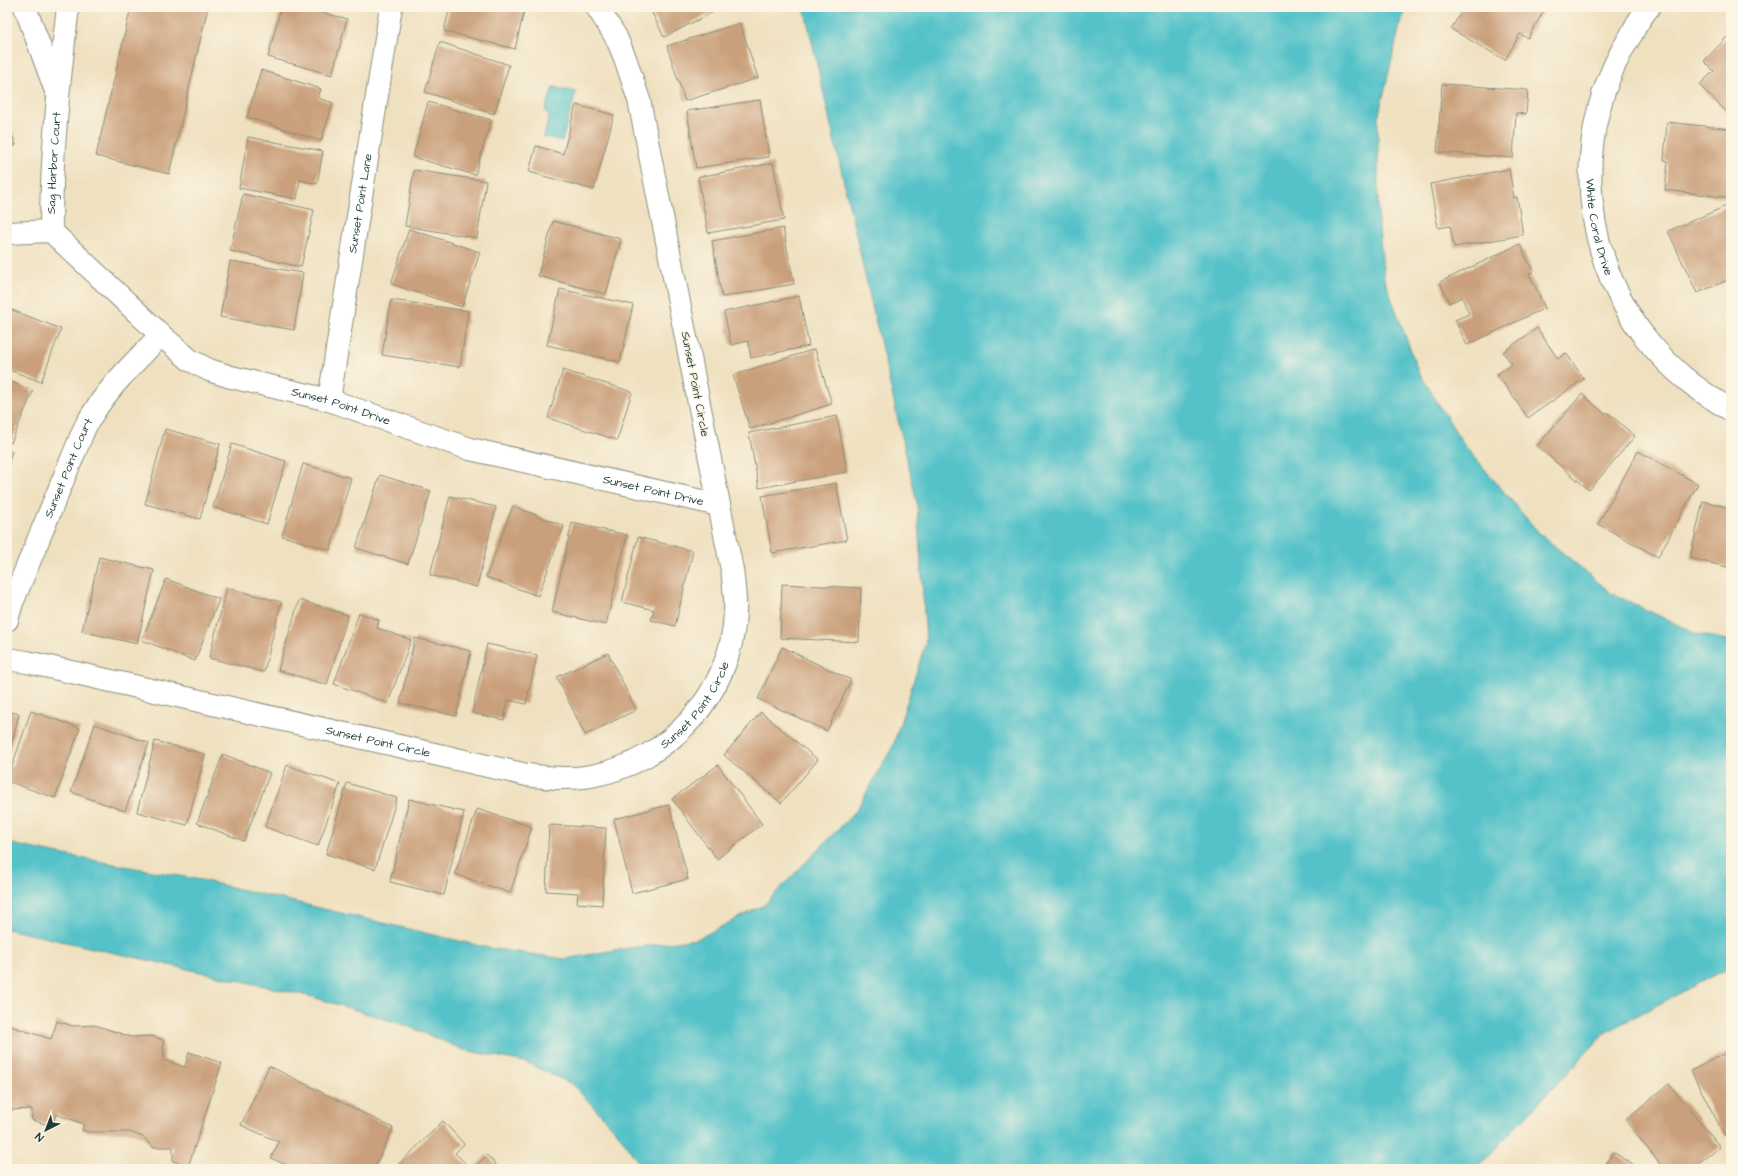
<svg xmlns="http://www.w3.org/2000/svg" width="1738" height="1176" font-family="'Architects Daughter',sans-serif">
  <style>
    .water { fill: #54c2c9; stroke: #3a807e }
    .building { fill: #caa07b }
    .lines { fill: none; stroke-linecap: round; stroke-linejoin: round }
    .street-casing { stroke: #878e7a; stroke-width: 24 }
    .street { stroke: #fff; stroke-width: 22 }
    .labels { text-anchor: middle; dominant-baseline: central; stroke-width: 3; stroke-linejoin: round; paint-order: stroke }
    .street-label { font-size: 12px; fill: #1f3d34; stroke: #fcf5e5 }
  </style>
  <rect width="100%" height="100%" fill="#fcf5e5"/>
  <filter id="ink" filterUnits="userSpaceOnUse"><feTurbulence type="fractalNoise" baseFrequency=".025" numOctaves="2"/><feDisplacementMap in="SourceGraphic" scale="8" xChannelSelector="R" yChannelSelector="G"/><feConvolveMatrix kernelMatrix="1 2 1 2 8 2 1 2 1" color-interpolation-filters="sRGB"/></filter>
  <filter id="wash" filterUnits="userSpaceOnUse"><feTurbulence type="fractalNoise" baseFrequency=".012" numOctaves="4" result="noise"/><feDisplacementMap in="SourceGraphic" scale="16" xChannelSelector="R" yChannelSelector="G"/><feGaussianBlur stdDeviation="0.9" result="paint"/><feColorMatrix in="noise" values="0 0 0 0 0 0 0 0 0 0 0 0 0 0 0 0 0 1.4 0 .05"/><feComposite in="paint" operator="in"/></filter>
  <g filter="url(#wash)">
    <rect width="100%" height="100%" fill="#efe0bf"/>
    <!-- water -->
    <path class="water" d="M804,7H1408L1401,21L1378,118V219L1384,278L1418,371L1464,445L1539,533L1611,593L1697,634L1731,641V969L1720,972L1606,1032L1476,1169H643L618,1133L572,1084L525,1062L464,1050L407,1026L313,997L7,929V843L59,854L201,880L489,948L565,959L615,950L697,939L764,905L856,811L893,746L926,642L917,503Z
      M553,87L576,92L562,141L544,137L549,115L545,111Z"/>
    <g id="blocks">
      <!-- building -->
      <path class="building" d="M131,7H208L169,174L96,156Z
        M281,7H301L347,19L332,75L268,57Z
        M450,7H525L515,49L444,31Z
        M649,7H723L664,37Z
        M1464,7H1546L1528,38L1520,34L1505,60L1451,29Z
        M740,23L758,78L685,101L667,46Z
        M1731,33V116L1699,85L1714,71L1704,61Z
        M440,42L509,65L494,114L425,92Z
        M261,70L321,89L318,98L333,103L321,141L247,117Z
        M1442,84L1528,90L1526,114L1516,113L1513,158L1437,152Z
        M760,100L769,157L696,168L687,111Z
        M428,102L491,120L475,175L413,157Z
        M576,105L614,115L594,190L529,172L536,146L563,154Z
        M7,121L16,145L7,149Z
        M1667,122L1731,129V198L1665,190L1668,161L1664,160Z
        M248,137L323,151L317,184L300,180L297,199L239,188Z
        M773,163L784,220L708,233L698,177Z
        M1509,169L1514,198L1517,197L1523,235L1454,247L1450,226L1438,228L1430,184Z
        M414,170L486,181L477,238L405,226Z
        M243,194L314,210L301,267L230,251Z
        M1731,204V279L1697,293L1668,231Z
        M553,221L621,239L606,294L538,276Z
        M783,228L794,284L722,297L712,241Z
        M409,229L480,252L462,307L391,284Z
        M1520,244L1533,272L1529,274L1545,308L1467,345L1455,320L1469,314L1462,297L1449,303L1440,282Z
        M230,261L303,273L294,330L220,317Z
        M560,289L633,305L620,362L547,345Z
        M799,296L809,346L751,358L748,341L731,345L724,312Z
        M391,300L468,311L460,367L382,355Z
        M7,308L61,329L41,382L7,369Z
        M1537,328L1558,359L1566,353L1584,379L1528,418L1497,374L1512,364L1503,352Z
        M815,349L832,404L750,429L733,375Z
        M563,370L632,392L617,440L548,418Z
        M7,380L33,391L11,443L7,442Z
        M1582,394L1605,414L1607,412L1635,436L1589,490L1537,446Z
        M837,416L847,472L759,488L749,433Z
        M165,429L220,444L200,519L145,504Z
        M232,444L286,461L267,524L213,507Z
        M7,449L12,452L7,464Z
        M1638,451L1698,484L1658,557L1598,524Z
        M303,464L351,478L330,550L282,536Z
        M380,475L431,491L408,564L356,548Z
        M836,483L847,540L772,553L762,496Z
        M450,496L496,507L477,587L430,575Z
        M1703,501L1731,508V568L1690,558Z
        M513,506L564,526L538,596L486,577Z
        M572,523L627,535L606,625L552,612Z
        M638,537L693,551L675,626L651,620L654,610L622,602Z
        M99,557L154,570L137,644L82,631Z
        M166,579L219,599L195,661L142,640Z
        M782,584L861,588L859,642L780,638Z
        M227,588L281,602L264,672L209,658Z
        M299,600L348,615L327,685L278,670Z
        M359,613L379,620L377,628L411,640L388,703L334,684Z
        M415,638L471,651L456,716L400,703Z
        M487,644L537,655L526,704L508,700L504,720L472,713Z
        M782,647L851,680L827,731L758,699Z
        M608,653L636,710L585,735L557,677Z
        M7,711L19,714L8,757H7Z
        M31,711L80,728L55,798L7,781Z
        M761,712L818,760L781,803L724,755Z
        M95,724L149,743L125,811L71,792Z
        M155,741L205,754L187,825L137,812Z
        M223,754L270,773L244,841L197,823Z
        M287,765L340,784L318,846L265,827Z
        M718,765L762,824L717,859L672,799Z
        M347,783L397,798L375,869L326,854Z
        M409,799L464,812L444,895L390,882Z
        M669,805L688,879L632,893L614,819Z
        M477,809L532,827L510,893L455,874Z
        M549,825L606,828L602,905L577,903L578,893L546,891Z
        M57,1021L73,1026L95,1025L131,1037L152,1036L163,1040L164,1060L185,1067L189,1052L222,1063L188,1167L173,1161V1147H153L143,1137L130,1132H89L82,1130L84,1124L56,1114L52,1126L32,1120V1109L10,1110V1101H7V1025L51,1039Z
        M1731,1050V1133L1725,1136L1691,1071Z
        M269,1066L393,1128L374,1169H320L310,1164L307,1169H295L271,1158L279,1142L241,1125Z
        M1669,1084L1720,1147L1692,1169H1664L1625,1120Z
        M443,1121L464,1144L455,1153L471,1169H397L396,1167Z
        M1613,1152L1641,1169H1603Z
        M487,1155L500,1169H473Z"/>
    </g>
  </g>
  <g filter="url(#ink)">
    <use href="#blocks" fill-opacity="0" stroke="#878e7a" stroke-width="1"/>
    <g class="lines">
      <!-- street casing -->
      <g class="street-casing">
        <g id="street">
          <path d="M25,7L56,91"/>
          <path id="s1" d="M1649,7C1642,15 1636,25 1631,35C1584,110 1578,200 1612,281C1621,300 1631,320 1644,336C1670,369 1695,389 1731,410"/>
          <path id="s2" d="M51,231C51,156 59,82 68,7"/>
          <path id="s3" d="M7,233L51,231L161,335L190,360L209,370L231,377L329,400L470,449L719,505"/>
          <path id="s4" d="M329,400L391,7"/>
          <path id="s5" d="M7,620L12,603L85,427C104,391 133,364 161,335"/>
          <path id="s6" d="M7,659L27,662L527,775C548,778 569,780 591,776C669,762 732,693 735,613C736,599 734,585 732,570L639,100L625,58L616,37L597,7"/>
        </g>
      </g>
      <!-- street -->
      <use href="#street" class="street"/>
    </g>
  </g>
  <g class="labels">
    <!-- street labels -->
    <g class="street-label">
      <text stroke="none"><textPath href="#s2" startOffset="68">Sag Harbor Court</textPath></text>
      <text stroke="none"><textPath href="#s4" startOffset="199">Sunset Point Lane</textPath></text>
      <text stroke="none"><textPath href="#s1" startOffset="234">White Coral Drive</textPath></text>
      <text transform="translate(695 384) rotate(79)">Sunset Point Circle</text>
      <text stroke="none"><textPath href="#s3" startOffset="392">Sunset Point Drive</textPath></text>
      <text stroke="none"><textPath href="#s5" startOffset="164">Sunset Point Court</textPath></text>
      <text stroke="none"><textPath href="#s3" startOffset="716">Sunset Point Drive</textPath></text>
      <text stroke="none"><textPath href="#s6" startOffset="728">Sunset Point Circle</textPath></text>
      <text stroke="none"><textPath href="#s6" startOffset="380">Sunset Point Circle</textPath></text>
    </g>
  </g>
  <!-- margin -->
  <rect width="1738" height="1176" fill="none" stroke="#fcf5e5" stroke-width="24"/>
  <!-- north arrow -->
  <g transform="translate(46 1130) rotate(222)" stroke="#fcf5e5" stroke-width="3" paint-order="stroke">
  <path d="M0-3L7 15L0 10L-7 15Z" fill="#1f3d34"/>
  <text y="-6" font-size="11" font-weight="bold" text-anchor="middle" fill="#1f3d34">N</text>
  </g>
</svg>
